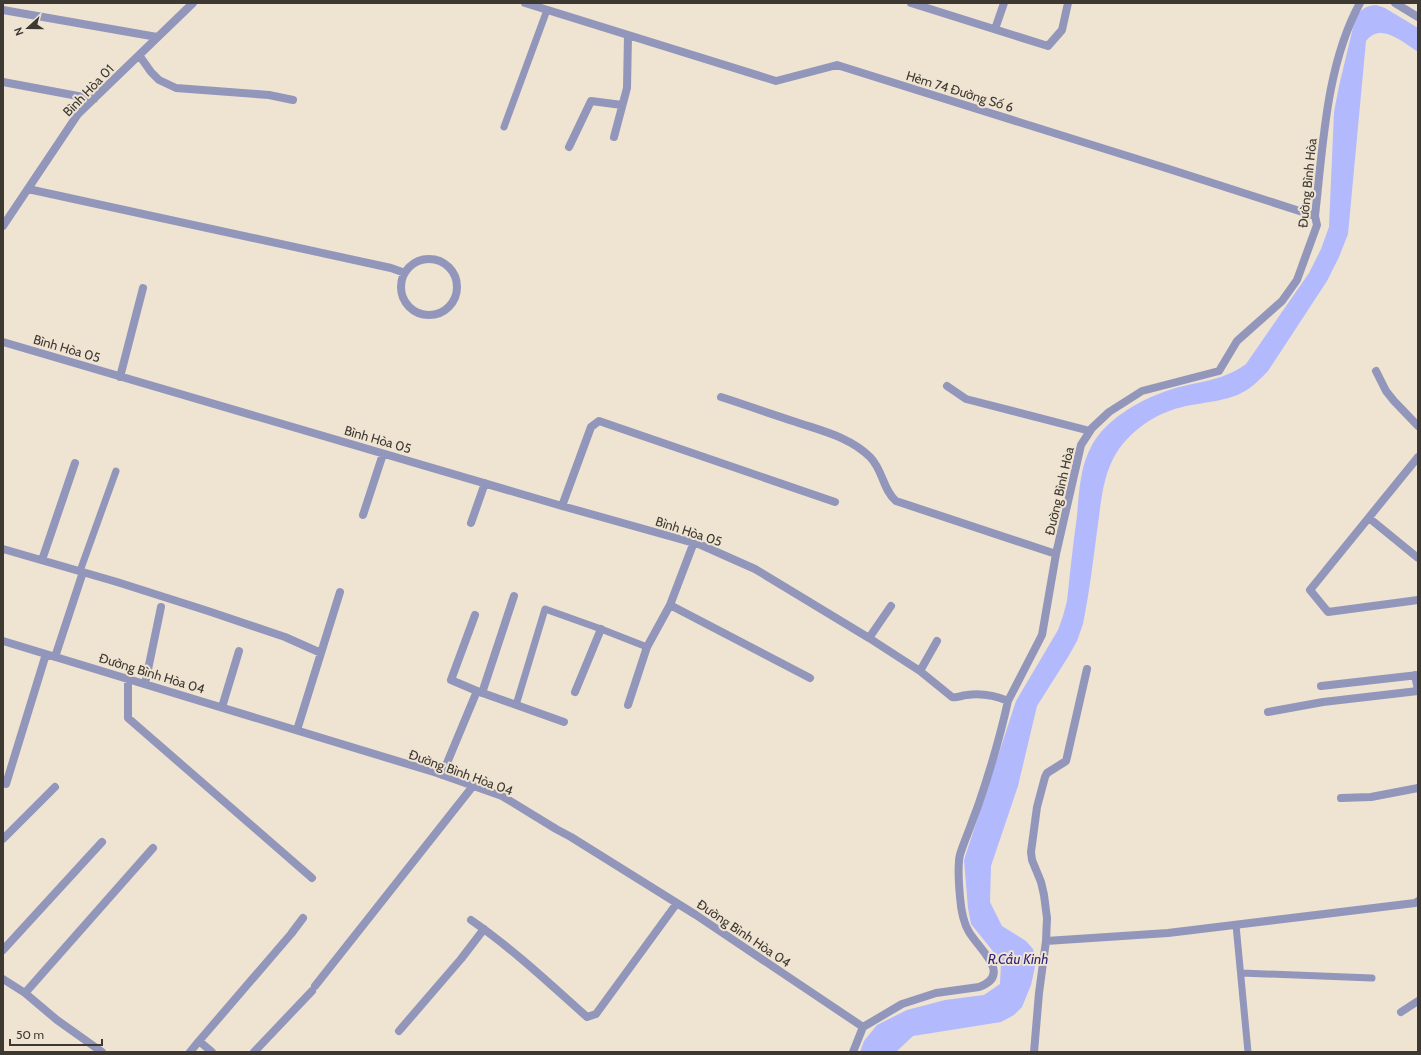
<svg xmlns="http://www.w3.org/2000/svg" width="1421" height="1055" font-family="Cabin,sans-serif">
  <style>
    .water { fill: #b2b9fc }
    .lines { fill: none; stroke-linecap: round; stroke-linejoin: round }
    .lane { stroke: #9296bb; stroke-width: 7 }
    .street { stroke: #9296bb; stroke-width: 8 }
    .labels { text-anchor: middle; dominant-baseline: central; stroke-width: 4; stroke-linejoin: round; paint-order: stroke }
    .street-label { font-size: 13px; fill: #3d3932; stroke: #efe3d2 }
    .water-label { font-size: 14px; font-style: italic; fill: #2e2482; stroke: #efe3d2 }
  </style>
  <rect width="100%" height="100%" fill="#efe3d2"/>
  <!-- water -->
  <path class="water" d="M1376,5L1385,8L1418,28V52C1402,42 1381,22 1366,41L1348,234L1339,257L1327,281L1268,371C1261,378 1254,386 1245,391C1226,403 1194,402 1172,410C1151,417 1129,433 1117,452C1102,475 1101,505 1097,531C1093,562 1089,594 1083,624L1077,641L1068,657L1037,706L1018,786L991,866L990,902L1002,926L1026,941L1033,949L1036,962L1031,985L1022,1007L1014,1015L1001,1022L913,1036L896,1052H860L864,1041L877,1025L907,1010L945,1000L984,995L1000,984L1001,964L992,950L971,924L968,908L964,860L1016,701L1058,630L1063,616L1067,601C1070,573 1073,544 1077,516C1079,493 1080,466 1092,445C1106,420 1135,403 1161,393C1190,381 1219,384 1246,364L1309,273L1321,249L1329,227L1334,112L1339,86L1355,19C1361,9 1365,6 1376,5Z"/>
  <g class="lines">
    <!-- lane -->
    <path class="lane" d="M504,127L547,10
      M80,571L116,471
      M516,705L545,609L601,629L647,647
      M1236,925L1248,1052
      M1241,973L1372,978"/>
    <!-- street -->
    <path class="street" d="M525,3L776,81L837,65L1169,169L1315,216
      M911,3L1048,46L1062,30L1068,3
      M1395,3L1418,17
      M3,10L157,37
      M995,29L1004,3
      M139,55L151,72L159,80L176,88L269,95L293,100
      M3,82L94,99
      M614,137L627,88L628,35
      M569,147L591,101L622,105
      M28,189L391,268L405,273
      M3,226L78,114L193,3
      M401 287a28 28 0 1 1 56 0a28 28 0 1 1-56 0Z
      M3,342L562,506L701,545L755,569L869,638L920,671L952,697C958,698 962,695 967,695C981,693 996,696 1008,701L1042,635L1056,554L1081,445L1092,428L1109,412L1142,391L1219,371L1237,341L1282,301L1297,280L1317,225L1315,216C1323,146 1326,65 1360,3
      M1376,371L1386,391L1394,401L1418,426
      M120,377L143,288
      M947,386L966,399L1090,431
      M721,397C746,405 771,414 796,422C822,431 850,437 870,457C883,470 883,490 896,501L1056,554
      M1418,457L1310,590L1328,612L1418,600
      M562,506L591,427L599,421L835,502
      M363,515L383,454
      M1369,518L1418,558
      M471,523L485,483
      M3,549L117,582L208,611L285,637L321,653
      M42,560L75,463
      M670,605L810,678
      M475,615L451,680L477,691
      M869,638L891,606
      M3,641L437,773L502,796L556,829L571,837L696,915L863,1027
      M55,657L83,572
      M1087,669L1067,757L1066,761L1047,773L1045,777L1037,807L1031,852L1032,860L1041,882L1044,895L1047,918L1046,941L1168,933L1415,903L1418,901
      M920,671L937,641
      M1415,675L1418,690
      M128,679V718L312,878
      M145,684L161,607
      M1321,686L1418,675
      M575,692L601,629
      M482,693L514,596
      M628,705L647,647L670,605L694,542
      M222,707L239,651
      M1268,712L1323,702L1418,691
      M297,730L340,592
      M442,775L477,691L564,722
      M6,784L46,654
      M1341,798L1371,797L1418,788
      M3,839L55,787
      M471,920C513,949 550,984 587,1017L596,1014L677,903
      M3,950L102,842
      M3,979L25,993L57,1020L102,1052
      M315,986L473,786
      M25,993L153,848
      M1401,1012L1418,1001
      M399,1031L461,959L484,929
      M199,1041L291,934L303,918
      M190,1052L199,1041L212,1052
      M254,1052L312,991
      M853,1052L863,1027L902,1004L936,993L979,987C1013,975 979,949 969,932C963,922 961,910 960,897C959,886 958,872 959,861C959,855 962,849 964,843C969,831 973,819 978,806C990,771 1000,737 1008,701
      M1034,1052L1039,993L1046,941"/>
  </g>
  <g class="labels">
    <!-- street labels -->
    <g class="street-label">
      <text transform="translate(88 90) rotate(-46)">Bình Hòa 01</text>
      <text transform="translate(960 91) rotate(17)">Hẻm 74 Đường Số 6</text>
      <text transform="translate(1307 183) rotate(-84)">Đường Bình Hòa</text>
      <text transform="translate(67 348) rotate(16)">Bình Hòa 05</text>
      <text transform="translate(378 439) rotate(16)">Bình Hòa 05</text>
      <text transform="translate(1059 491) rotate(-77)">Đường Bình Hòa</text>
      <text transform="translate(689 531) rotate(18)">Bình Hòa 05</text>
      <text transform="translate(152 673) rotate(17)">Đường Bình Hòa 04</text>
      <text transform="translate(461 772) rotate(20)">Đường Bình Hòa 04</text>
      <text transform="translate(744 933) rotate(34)">Đường Bình Hòa 04</text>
    </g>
    <!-- water labels -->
    <g class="water-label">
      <text x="1018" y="959">R.Cầu Kinh</text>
    </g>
  </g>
  <!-- border -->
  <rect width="1421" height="1055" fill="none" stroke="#3d3932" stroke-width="8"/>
  <!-- north arrow -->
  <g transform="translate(28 28) rotate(249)" stroke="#efe3d2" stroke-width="3" paint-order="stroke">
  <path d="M0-3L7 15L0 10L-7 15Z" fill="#3d3932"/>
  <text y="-6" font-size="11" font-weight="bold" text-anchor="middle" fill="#3d3932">N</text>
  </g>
  <!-- scale -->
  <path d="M10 1039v6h92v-6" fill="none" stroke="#3d3932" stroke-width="2"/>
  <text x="16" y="1039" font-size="12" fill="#3d3932" stroke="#efe3d2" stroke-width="3" paint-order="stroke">50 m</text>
</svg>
